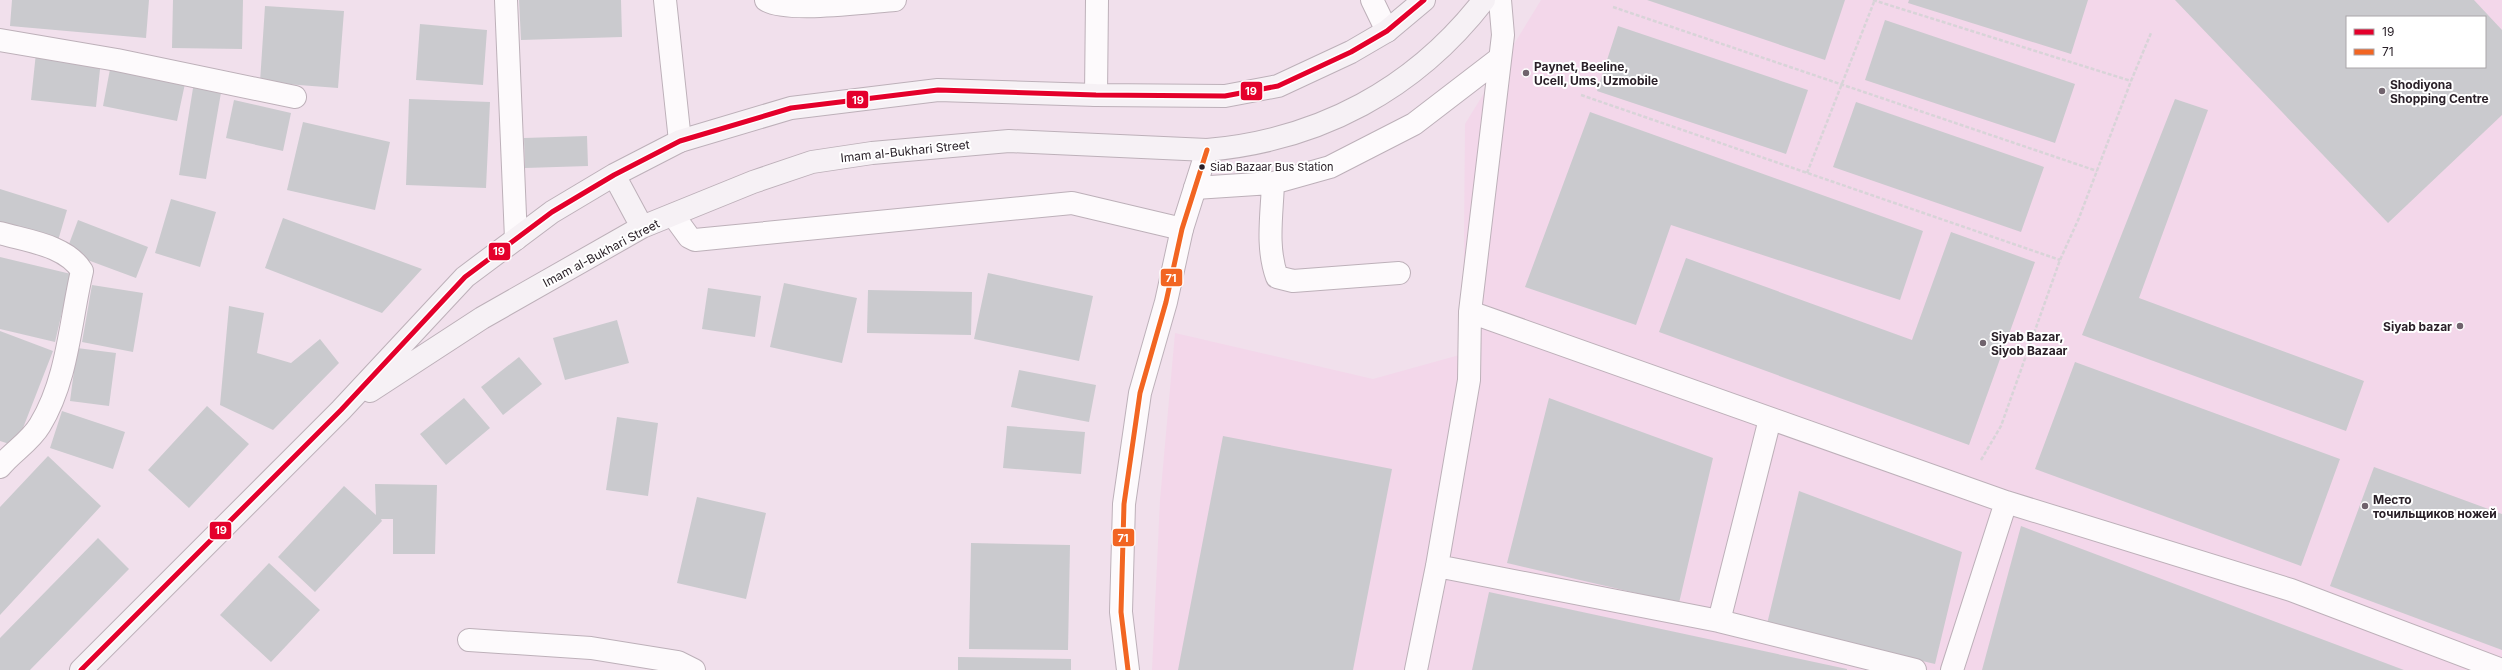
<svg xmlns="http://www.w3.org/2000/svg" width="2502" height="670" font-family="Inter,sans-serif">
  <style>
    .built { fill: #f3d7ea; fill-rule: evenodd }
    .building { fill: #cacace; fill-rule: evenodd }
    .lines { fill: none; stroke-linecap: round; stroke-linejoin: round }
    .service-casing { stroke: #bdb0b9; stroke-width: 24 }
    .minor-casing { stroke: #bdb0b9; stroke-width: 24 }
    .secondary-casing { stroke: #bdb0b9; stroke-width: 24 }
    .path { stroke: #d8d4d8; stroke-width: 2.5; stroke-dasharray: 4 2; stroke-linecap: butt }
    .service { stroke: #fdfafc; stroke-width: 22 }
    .minor { stroke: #fdfafc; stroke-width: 22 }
    .secondary { stroke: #f6f1f5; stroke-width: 22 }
    .bus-1-casing { stroke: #fff; stroke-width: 8 }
    .bus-2-casing { stroke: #fff; stroke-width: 8 }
    .bus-1 { stroke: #e4002b; stroke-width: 5 }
    .bus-2 { stroke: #f26522; stroke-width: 5 }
    .poi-dot { fill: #70636d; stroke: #fff; stroke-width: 1.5 }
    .bus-dot { fill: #2a2028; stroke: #fff; stroke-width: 1.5 }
    .labels { text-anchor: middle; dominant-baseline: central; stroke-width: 4; stroke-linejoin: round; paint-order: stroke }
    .bus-label { font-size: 11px; fill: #2a2028; stroke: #fff; text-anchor: start }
    .poi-label { font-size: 12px; font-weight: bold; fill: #2a2028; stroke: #fff; text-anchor: start }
    .street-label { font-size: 12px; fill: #2a2028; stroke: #fff }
    .line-badge { stroke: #fff; stroke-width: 1.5 }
    .badge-label { font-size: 11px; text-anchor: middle; font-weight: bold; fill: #fff }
  </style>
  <rect width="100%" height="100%" fill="#f1e0ec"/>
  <!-- built -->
  <path class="built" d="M1541,0H2502V670H1152L1160,500L1175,333L1373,379L1463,354L1465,124ZM2347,17H2485V67H2347Z"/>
  <!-- building -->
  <path class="building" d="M12,0H149L146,38L10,26Z
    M173,0H243L242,49L172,48Z
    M519,0H621L622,37L521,40Z
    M1647,0H1845L1825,60Z
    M1909,0H2088L2071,54L1908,3Z
    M2175,0H2474L2502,30V115L2388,223ZM2347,17H2485V67H2347Z
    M265,6L344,11L338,88L260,82Z
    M1885,20L2075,84L2055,143L1865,80Z
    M420,24L487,30L483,85L416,80Z
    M1618,26L1808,90L1786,154L1597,91Z
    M36,53L101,60L96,107L31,100Z
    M111,64L186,79L177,121L103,106Z
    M194,82L222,87L206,179L179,175Z
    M409,99L490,102L486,188L406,185Z
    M2175,99L2208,110L2139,298L2364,381L2346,431L2082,335Z
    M234,100L291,113L283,151L226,138Z
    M1856,102L2044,167L2021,232L1833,167Z
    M1590,112L1923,231L1900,300L1671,225L1636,325L1525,287Z
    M303,122L390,142L375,210L287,190Z
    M587,136L588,166L525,168L524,138Z
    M0,189L67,210L57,244L0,226Z
    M171,199L216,212L200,267L155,253Z
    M283,218L422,269L382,313L265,268Z
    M78,220L148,247L136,278L66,252Z
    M1951,232L2035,262L1969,445L1659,332L1686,258L1912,340Z
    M0,257L71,274L55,342L0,329Z
    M988,273L1093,296L1079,361L974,339Z
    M784,283L857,298L842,363L770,347Z
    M92,285L143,293L133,352L82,342Z
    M708,288L761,296L755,337L702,329Z
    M868,290L972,292L971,335L867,333Z
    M229,306L264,313L257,353L291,363L320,339L339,363L273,430L220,405Z
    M617,320L629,363L565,380L553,338Z
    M0,331L53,351L16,446L0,441Z
    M77,348L116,353L109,406L70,401Z
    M519,357L542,384L503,415L481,387Z
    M2075,362L2340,459L2301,566L2035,469Z
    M1019,370L1096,385L1089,422L1011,407Z
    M464,398L490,428L446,465L420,434Z
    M1549,398L1713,458L1679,603L1507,563Z
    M207,406L249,444L189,508L148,470Z
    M62,411L125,432L113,469L50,448Z
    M617,417L658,423L648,496L606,490Z
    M1007,426L1085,432L1081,474L1003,468Z
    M1223,436L1392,469L1353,670H1178Z
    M48,456L101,506L0,615V507Z
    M2374,467L2502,514V650L2330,586Z
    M375,484L437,485L435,554H393V519H381L382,521L315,592L278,557L344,486L376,515Z
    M1799,491L1962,552L1935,664L1767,624Z
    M697,497L766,513L746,599L677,583Z
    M2021,526L2404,670H1982Z
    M98,538L129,569L30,670H0V638Z
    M971,543L1070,545L1068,650L969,649Z
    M269,563L320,610L271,662L220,615Z
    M1489,592L1847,669V670H1472Z
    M958,657L1071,659V670H958Z"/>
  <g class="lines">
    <!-- service casing -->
    <g class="service-casing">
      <path id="service" d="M506,0L516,239
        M665,0L680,141
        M766,0C785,13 868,2 895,0
        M1372,0L1387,31
        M1500,0L1503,35L1470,312L2006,502L1952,670
        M0,40L117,60L295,97
        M1096,95L1097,0
        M1273,183C1272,214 1266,247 1277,277L1293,281L1399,273
        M1195,188L1273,183L1330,167L1414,124L1500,58
        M673,215L689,237L695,240L1072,203L1182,229
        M1770,419L1719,621L1915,670
        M2006,502L2291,590L2502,670
        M1437,566L1719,621
        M1416,670L1437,566L1469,380L1470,312"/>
    </g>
    <!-- minor casing -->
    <g class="minor-casing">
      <path id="minor" d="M0,233C27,241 66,245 82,271C70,322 68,379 40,425C30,442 12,452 0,467
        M469,640L591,648L678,662L694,670
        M1128,670L1121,612L1124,504L1140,393L1166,302L1182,229L1207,150"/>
    </g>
    <!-- secondary casing -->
    <g class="secondary-casing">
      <path id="secondary" d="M614,175L642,227
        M370,391L482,318L642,227L753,182L812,162L872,153L1009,141L1207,150C1320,140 1415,89 1484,0
        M81,670L341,410L465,277L552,212L614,175L680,141L791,108L938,90L1096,95L1225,96L1278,86L1351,52L1387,31L1424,0"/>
    </g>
    <!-- path -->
    <path class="path" d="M1873,0L2131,81
      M1613,7L2097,171
      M1581,95L2060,260
      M1807,173L1874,2
      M1981,460L2001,426L2060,260L2079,218L2131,81L2151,33"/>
    <!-- service -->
    <use href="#service" class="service"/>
    <!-- minor -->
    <use href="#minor" class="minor"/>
    <!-- secondary -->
    <use href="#secondary" class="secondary"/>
    <!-- bus-1 casing -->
    <g class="bus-1-casing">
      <path id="bus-1" d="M81,670L341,410L465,277L552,212L614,175L680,141L791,108L938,90L1096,95L1225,96L1278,86L1351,52L1387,31L1424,0"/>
    </g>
    <!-- bus-2 casing -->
    <g class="bus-2-casing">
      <path id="bus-2" d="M1128,670L1121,612L1124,504L1140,393L1166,302L1182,229L1207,150"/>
    </g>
    <!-- bus-1 -->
    <use href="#bus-1" class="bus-1"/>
    <!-- bus-2 -->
    <use href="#bus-2" class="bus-2"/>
  </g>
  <!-- markers -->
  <g class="poi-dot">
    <circle cx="1526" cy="73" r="4"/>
    <circle cx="2382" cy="91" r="4"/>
    <circle cx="2460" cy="326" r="4"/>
    <circle cx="1983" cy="343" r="4"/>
    <circle cx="2365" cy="506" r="4"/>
  </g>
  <circle class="bus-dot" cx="1202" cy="167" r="3.5"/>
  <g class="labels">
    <!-- bus labels -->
    <g class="bus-label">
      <text x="1210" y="167">Siab Bazaar Bus Station</text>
    </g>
    <!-- poi labels -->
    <g class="poi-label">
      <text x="1534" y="66">Paynet, Beeline,<tspan x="1534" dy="14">Ucell, Ums, Uzmobile</tspan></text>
      <text x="2390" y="84">Shodiyona<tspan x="2390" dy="14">Shopping Centre</tspan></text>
      <text x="2452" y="326" text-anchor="end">Siyab bazar</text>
      <text x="1991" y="336">Siyab Bazar,<tspan x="1991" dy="14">Siyob Bazaar</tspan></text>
      <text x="2373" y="499">Место<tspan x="2373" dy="14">точильщиков ножей</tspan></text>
    </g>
    <!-- street labels -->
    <g class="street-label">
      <text transform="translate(905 151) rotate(-6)">Imam al-Bukhari Street</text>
      <text transform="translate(601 253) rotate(-28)">Imam al-Bukhari Street</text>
    </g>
  </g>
  <g class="line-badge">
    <rect x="1240" y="81" width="23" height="20" rx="4" fill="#e4002b"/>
    <rect x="846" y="90" width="23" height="19" rx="4" fill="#e4002b"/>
    <rect x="488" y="242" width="23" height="19" rx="4" fill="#e4002b"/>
    <rect x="1160" y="268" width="23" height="19" rx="4" fill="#f26522"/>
    <rect x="209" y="521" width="23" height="19" rx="4" fill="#e4002b"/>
    <rect x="1112" y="528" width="23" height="19" rx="4" fill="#f26522"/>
  </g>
  <g class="badge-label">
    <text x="1251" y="95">19</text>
    <text x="858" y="104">19</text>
    <text x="499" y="255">19</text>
    <text x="1171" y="282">71</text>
    <text x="221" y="534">19</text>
    <text x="1123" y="542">71</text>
  </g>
  <!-- legend -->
  <rect x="2346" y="16" width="140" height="52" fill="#ffffff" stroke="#aaa6a9"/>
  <rect x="2354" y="29" width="20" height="6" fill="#e4002b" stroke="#aaa6a9"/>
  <text x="2382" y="36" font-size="12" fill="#2a2028">19</text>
  <rect x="2354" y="49" width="20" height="6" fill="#f26522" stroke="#aaa6a9"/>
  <text x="2382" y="56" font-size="12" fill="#2a2028">71</text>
</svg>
